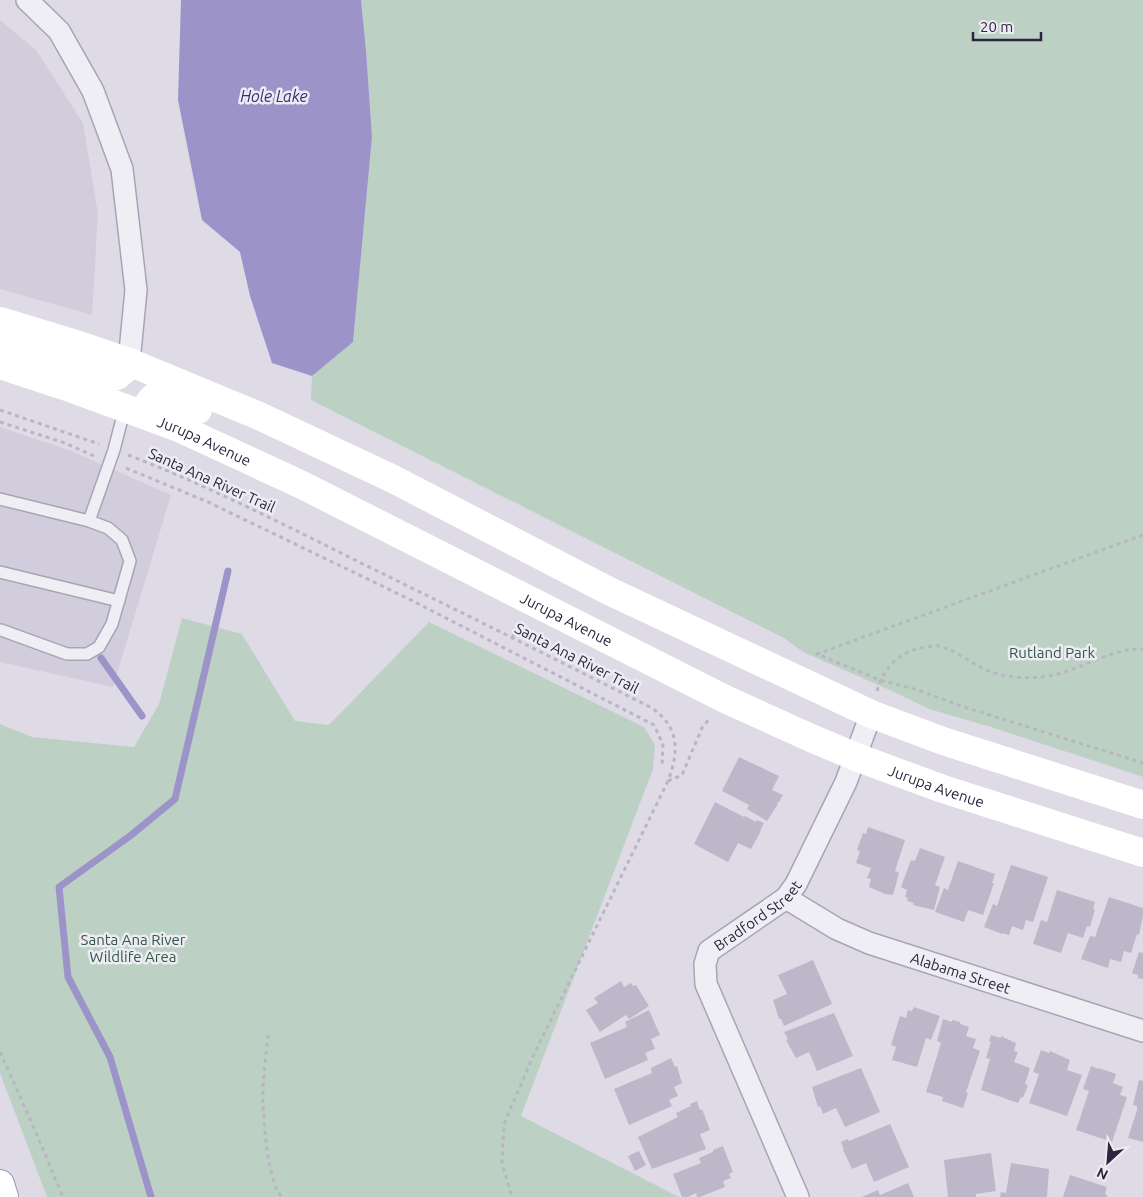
<svg xmlns="http://www.w3.org/2000/svg" width="1143" height="1197" font-family="Ubuntu,sans-serif">
  <style>
    .built { fill: #d1cddc }
    .green { fill: #bcd1c4 }
    .water { fill: #9c94c9 }
    .lines { fill: none; stroke-linecap: round; stroke-linejoin: round }
    .stream { stroke: #9c94c9; stroke-width: 7 }
    .building { fill: #bdb8c9 }
    .service-casing { stroke: #a9a4b4; stroke-width: 14 }
    .minor-casing { stroke: #a9a4b4; stroke-width: 24 }
    .primary-casing { stroke: #a09ab3; stroke-width: 30 }
    .path { stroke: #b9b6c1; stroke-width: 3; stroke-dasharray: 4 4; stroke-linecap: butt }
    .service { stroke: #f0eef5; stroke-width: 11 }
    .minor { stroke: #f0eef5; stroke-width: 21 }
    .secondary { stroke: #fff; stroke-width: 28 }
    .primary { stroke: #fff; stroke-width: 28 }
    .labels { text-anchor: middle; dominant-baseline: central; stroke-width: 5; stroke-linejoin: round; paint-order: stroke }
    .street-label { font-size: 15px; fill: #2c253d; stroke: #edebf4 }
    .park-label { font-size: 15px; fill: #315944; stroke: #edebf4 }
    .water-label { font-size: 16px; font-style: italic; fill: #3b2d73; stroke: #edebf4 }
  </style>
  <rect width="100%" height="100%" fill="#dedbe7"/>
  <!-- built -->
  <path class="built" d="M0,20L36,50L83,123L98,214L92,315L0,289Z
    M0,427L69,450L171,495L113,687L0,662Z"/>
  <!-- green -->
  <path class="green" d="M361,0H1143V777L991,727L929,709L892,691L803,652L784,638L311,400L312,376L353,341L372,137L366,50Z
    M182,618L242,634L295,721L329,725L429,622L644,727L655,745L653,769L521,1116L679,1197H47L0,1073V724L32,737L134,747L159,704Z"/>
  <!-- water -->
  <path class="water" d="M181,0H361L366,50L372,137L353,342L312,376L272,363L250,296L240,252L202,220L178,100Z"/>
  <g class="lines">
    <!-- stream -->
    <path class="stream" d="M101,658L142,716
      M151,1197L110,1057L68,977L59,887L130,836L175,799L228,571"/>
  </g>
  <!-- building -->
  <path class="building" d="M739,757L779,776L772,790L783,795L779,802H777L778,804L767,821L747,809L749,805L722,791Z
    M715,802L744,817L745,816L756,822L757,820L764,823L760,831H761L751,849L738,843L728,862L694,844Z
    M868,827L905,840L895,871L899,873L893,895L885,894L869,887L871,879L867,878L871,868L856,863L860,851L857,850L863,833L866,834Z
    M920,848L945,857L935,885L940,887L934,910L913,905L914,903L907,901L908,898L905,897L907,890L901,887L911,860L915,861Z
    M958,861L995,874L992,883H994L983,915L968,910L964,922L935,912L944,888L948,890Z
    M1011,865L1048,877L1033,922L1026,920L1023,930L1012,926L1009,935L1002,933V934L984,927L993,904L997,906Z
    M1057,890L1095,902L1093,909L1095,910L1090,927L1087,926L1083,938L1068,933L1061,953L1033,944L1041,920L1047,922Z
    M1109,897L1143,908V916L1139,935L1137,934L1131,953L1124,951L1121,962L1110,959L1108,968L1081,959L1090,936L1095,937Z
    M1139,952L1143,953V979L1138,978V975L1132,973Z
    M813,960L832,1004L784,1026L781,1019H779L773,1000L787,994L778,975Z
    M621,981L624,987L631,983L633,986L636,985L649,1006L629,1019L626,1015L600,1032L586,1010L598,1003L594,998Z
    M914,1007L940,1016L931,1040L926,1038L917,1067L892,1060L896,1047L891,1045L900,1016L906,1018L908,1010L912,1011Z
    M649,1010L660,1035L651,1039L655,1049L645,1053L648,1060L605,1079L590,1043L627,1027L625,1022Z
    M834,1013L853,1056L817,1071L809,1052L796,1058L786,1040L788,1039L784,1032Z
    M943,1019L952,1022V1020L960,1022V1024L969,1027L966,1036L976,1039L973,1048L980,1051L966,1092L968,1093L963,1108L942,1101L943,1097L926,1092L941,1043L937,1041Z
    M991,1035L1001,1038V1036L1016,1043L1014,1051L1018,1052L1014,1062L1030,1068L1025,1084L1028,1085L1023,1098L1021,1097L1018,1103L981,1090L990,1059L986,1058L991,1042L989,1041Z
    M1041,1050L1049,1053L1050,1051L1070,1060L1067,1070L1082,1075L1067,1116L1029,1103L1039,1074L1033,1072Z
    M671,1058L675,1067L677,1066L682,1083L674,1087L678,1096L669,1100L672,1106L629,1125L614,1089L652,1073L651,1068Z
    M1091,1066L1099,1069V1068L1116,1074L1113,1083L1123,1087L1120,1095L1127,1097L1112,1142L1076,1130L1089,1091L1083,1089Z
    M861,1068L880,1112L845,1127L836,1108L823,1114L820,1106L818,1107L812,1087Z
    M1139,1080L1143,1081V1142L1128,1138L1137,1110V1106L1133,1105Z
    M697,1101L700,1110L702,1109L710,1130L700,1134L706,1149L652,1169L638,1137L678,1117L676,1113L691,1106L690,1104Z
    M890,1124L909,1167L874,1182L866,1163L852,1169L843,1150H844L841,1142L848,1139L849,1141Z
    M723,1146L733,1172L729,1174L731,1178L723,1181L725,1187L700,1197H697L696,1193L688,1197H682L673,1174L701,1163L699,1158L713,1152V1150Z
    M639,1151L646,1165L635,1171L628,1156Z
    M991,1153L996,1191L976,1194V1197H948L944,1160Z
    M1011,1163L1049,1169L1047,1197H1000L1001,1192L1006,1193Z
    M1070,1175L1107,1187L1105,1194L1107,1195V1197H1063Z
    M908,1183L914,1197H862L878,1190L880,1195Z"/>
  <g class="lines">
    <!-- service casing -->
    <g class="service-casing">
      <path id="service" d="M0,499L89,521L114,450L125,407
        M0,572L119,601
        M1,630L67,654H87L99,647L112,624L130,561L122,540L108,528L89,521"/>
    </g>
    <!-- minor casing -->
    <g class="minor-casing">
      <g id="minor">
        <path d="M27,0L59,31L93,91L122,169L136,290L129,362"/>
        <path id="s1" d="M786,898L837,929L869,943L1143,1031"/>
        <path id="s2" d="M798,1197L706,984L705,964L709,951L786,898L796,884L846,782L871,714"/>
      </g>
    </g>
    <!-- primary casing -->
    <g class="primary-casing">
      <path id="primary" d="M0,1184L4,1197"/>
    </g>
    <!-- path -->
    <path class="path" d="M0,410L99,444
      M0,422L65,443L94,456
      M128,455C209,486 287,526 365,565C461,612 557,660 652,708C680,728 679,752 668,781L534,1054L504,1124L502,1163L512,1197
      M126,468L208,502L409,599L654,725L663,745L662,765
      M1143,535L817,654L880,680L918,690L961,706L1143,763
      M512,638L520,623
      M877,691C884,666 902,649 928,647C932,646 936,645 939,646C958,651 973,665 991,672C1009,678 1028,679 1048,676C1077,672 1113,647 1143,649
      M668,781L682,775L702,728L710,718
      M268,1035C266,1058 262,1082 263,1104C264,1125 268,1183 282,1197
      M0,1052L34,1128L63,1197"/>
    <!-- service -->
    <use href="#service" class="service"/>
    <!-- minor -->
    <use href="#minor" class="minor"/>
    <!-- secondary -->
    <g class="secondary">
      <path d="M0,321L79,345L129,362L257,415L393,479L609,591L871,714L943,741L1143,805"/>
      <path d="M0,345L90,376H117L125,369L129,362"/>
      <path id="s3" d="M0,365L73,389L179,428L302,485L725,699L811,738L856,757L943,789L1143,853"/>
      <path d="M142,414C146,409 149,400 154,397C163,392 189,406 198,410"/>
    </g>
    <!-- primary -->
    <use href="#primary" class="primary"/>
  </g>
  <g class="labels">
    <!-- street labels -->
    <g class="street-label">
      <text stroke="none"><textPath href="#s3" startOffset="218">Jurupa Avenue</textPath></text>
      <text transform="translate(212 480) rotate(24)">Santa Ana River Trail</text>
      <text stroke="none"><textPath href="#s3" startOffset="622">Jurupa Avenue</textPath></text>
      <text transform="translate(577 658) rotate(27)">Santa Ana River Trail</text>
      <text stroke="none"><textPath href="#s3" startOffset="1028">Jurupa Avenue</textPath></text>
      <text stroke="none"><textPath href="#s2" startOffset="326">Bradford Street</textPath></text>
      <text stroke="none"><textPath href="#s1" startOffset="191">Alabama Street</textPath></text>
    </g>
    <!-- park labels -->
    <g class="park-label">
      <text x="1052" y="652">Rutland Park</text>
      <text x="133" y="939">Santa Ana River<tspan x="133" dy="17">Wildlife Area</tspan></text>
    </g>
    <!-- water labels -->
    <g class="water-label">
      <text x="274" y="96">Hole Lake</text>
    </g>
  </g>
  <!-- north arrow -->
  <g transform="translate(1108 1162) rotate(206)" stroke="#edebf4" stroke-width="4" paint-order="stroke">
  <path d="M0-4L9 19L0 12L-9 19Z" fill="#2c253d"/>
  <text y="-8" font-size="14" font-weight="bold" text-anchor="middle" fill="#2c253d">N</text>
  </g>
  <!-- scale -->
  <path d="M973 32v8h68v-8" fill="none" stroke="#2c253d" stroke-width="2.5"/>
  <text x="980" y="32" font-size="15" fill="#2c253d" stroke="#edebf4" stroke-width="4" paint-order="stroke">20 m</text>
</svg>
